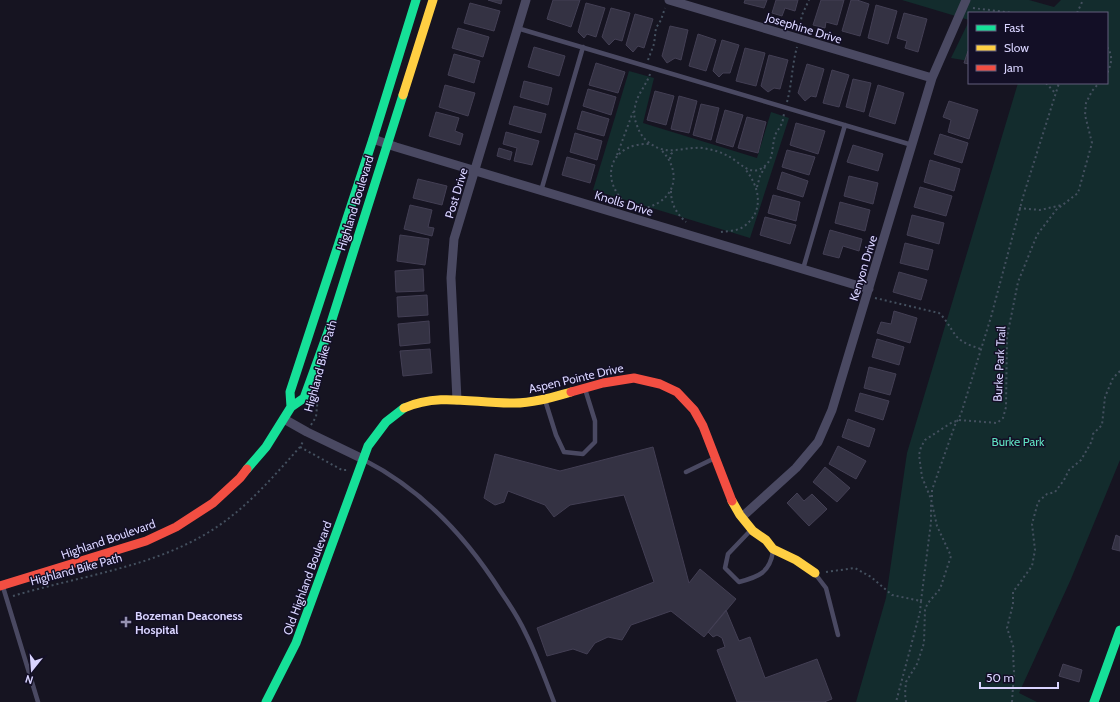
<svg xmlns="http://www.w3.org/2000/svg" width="1120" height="702" font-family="Cabin,sans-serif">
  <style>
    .green { fill: #132c2d }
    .building { fill: #343243; stroke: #433f54 }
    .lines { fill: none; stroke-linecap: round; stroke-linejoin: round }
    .path { stroke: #44505f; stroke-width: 2; stroke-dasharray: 2 3; stroke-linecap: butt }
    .lane { stroke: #4a4962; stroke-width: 4.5 }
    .street { stroke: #4a4962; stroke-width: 9 }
    .fast { stroke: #16e098; stroke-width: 9 }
    .slow { stroke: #ffcf43; stroke-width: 9 }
    .jam { stroke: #f24e42; stroke-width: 9 }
    .poi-dot { fill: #9591b1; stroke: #130f26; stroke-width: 1.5 }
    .labels { text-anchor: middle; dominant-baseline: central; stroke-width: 3; stroke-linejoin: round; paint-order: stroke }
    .street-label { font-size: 12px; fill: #d9d4ff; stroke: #130f26 }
    .park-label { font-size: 12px; fill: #5fe0c0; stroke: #130f26 }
    .poi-label { font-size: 12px; font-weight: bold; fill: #d9d4ff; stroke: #130f26; text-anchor: start }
  </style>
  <rect width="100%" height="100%" fill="#161421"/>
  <!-- green -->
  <path class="green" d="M902,0H1029L1054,7L1061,0H1120V460L1071,579L1019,693L1037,702H856L886,598L907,453L1018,83H1107V13H969V20Z
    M969,21V61L951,58Z
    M629,71L654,78L643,123L757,158L771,112L789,118L750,238L593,190Z"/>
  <!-- building -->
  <path class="building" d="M488,0H502L501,4Z
    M553,0H580L571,27L547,19Z
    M745,0H767L764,8L744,3Z
    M776,0H798L795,11L785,8L782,16L772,13Z
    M821,0H844L837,25L826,22L825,28L813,25Z
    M851,0H857L869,4L860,36L842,31Z
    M470,3L500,11L494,31L464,23Z
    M586,3L605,8L596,37L587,34L584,38L578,32Z
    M876,5L897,11L888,44L868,38Z
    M611,8L630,13L622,41L615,39L609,45L602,37Z
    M904,13L927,19L918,52L905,48L907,41L897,38Z
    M635,14L653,19L644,48L638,46L633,52L626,45Z
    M670,26L688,30L681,60L675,58L667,63L662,56Z
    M458,28L489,37L483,57L452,48Z
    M698,34L716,40L706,71L689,66Z
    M722,40L739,45L730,73H723L719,77L713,71Z
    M534,47L565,56L559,76L528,67Z
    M745,48L765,53L756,86L736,81Z
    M968,51H969V64L964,63Z
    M454,54L480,61L474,83L448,75Z
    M769,55L788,60L780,89L774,88L768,92L761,86Z
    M596,63L625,72L618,93L589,85Z
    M807,64L824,69L816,97L811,96L805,101L798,93Z
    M832,70L849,75L839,107L823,103Z
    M853,79L871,83L864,112L846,107Z
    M524,81L552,88L548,105L520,97Z
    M445,85L475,93L468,116L439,107Z
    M878,85L904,93L895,124L869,116Z
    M588,89L616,97L611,115L583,106Z
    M655,91L674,96L666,125L647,120Z
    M679,96L697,101L689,133L671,129Z
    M949,101L978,110L969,139L948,132L951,120L943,117Z
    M701,104L719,108L711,140L693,135Z
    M514,106L546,114L541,133L509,124Z
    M725,110L743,115L733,147L716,142Z
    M582,111L609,119L604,136L577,129Z
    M436,112L459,118L455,131L463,134L460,145L429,136Z
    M747,117L766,122L758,153L738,148Z
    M796,123L825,131L818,154L790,145Z
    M506,132L539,141L532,165L514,161L517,148L503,144Z
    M575,133L602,141L597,160L570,152Z
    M940,134L968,143L962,163L934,154Z
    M853,145L883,154L878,171L847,162Z
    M499,148L512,152L510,160L497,156Z
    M787,150L815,157L809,175L782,167Z
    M567,157L595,165L590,183L562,175Z
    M930,160L960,169L954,191L924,182Z
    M782,172L808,181L803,197L777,189Z
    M849,176L878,183L873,204L844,196Z
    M418,179L447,186L442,205L413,198Z
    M920,187L952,196L946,216L914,207Z
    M773,195L800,202L796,221L768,213Z
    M840,202L870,210L865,231L835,223Z
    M410,205L432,210L428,227L434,228L432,236L404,229Z
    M912,215L944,223L939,244L907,235Z
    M765,217L796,225L790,244L760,235Z
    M830,230L862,239L859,251L843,246L839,258L823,254Z
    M400,235L429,239L425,265L397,261Z
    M905,243L933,250L928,270L900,263Z
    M423,269L424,291L396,292L395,271Z
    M899,272L927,280L921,300L893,292Z
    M427,295L428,315L398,317L397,297Z
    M894,311L917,318L910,343L877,333L881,322L891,324Z
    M429,321L430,343L400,346L398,324Z
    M877,339L904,347L899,365L872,357Z
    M430,349L432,373L403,376L400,351Z
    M869,367L896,374L890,395L864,388Z
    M860,393L889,401L883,420L855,411Z
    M848,419L875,429L869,447L842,437Z
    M838,446L866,461L856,479L829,464Z
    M653,447L689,583L700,569L736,599L704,637L671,611L631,625L622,640L608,637L595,643L587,654L573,649L547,656L537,628L654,582L624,495L570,505L554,517L545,505L508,491L504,502L495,505L484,498L495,454L560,471Z
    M825,467L850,488L837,502L813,482Z
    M797,493L804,501L812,494L827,509L809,526L787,503Z
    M1116,535L1120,537V551L1112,549Z
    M726,610L739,641L750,637L765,678L817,659L832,699L824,702H737L717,650L725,647L722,638L717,635L713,637L708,632Z
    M1063,664L1082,670L1079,682L1059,676Z"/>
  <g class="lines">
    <!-- path -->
    <path class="path" d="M973,8L1013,13
      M1077,13L1083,0
      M799,29L802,15L809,0
      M1107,47C1113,55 1112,64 1107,73
      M648,60L654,44L656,28L661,20L665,8
      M650,74C646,86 637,94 635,107C633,114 635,121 638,128C643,142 659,152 674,150C681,150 688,148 695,148C701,147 707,149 713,150C719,152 725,154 730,157C740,163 750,176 762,168C775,160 771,148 775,136C776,132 779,129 781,125C783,122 783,118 784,114
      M1046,83L1055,93
      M787,102C792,84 792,65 797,47
      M617,155L633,112
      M670,159L671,154L675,151
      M757,187L760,176L765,167
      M671,191C671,204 676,213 686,222
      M625,203C598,176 612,142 651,144
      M1019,208L1040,210L1062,205
      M643,209C648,207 653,206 658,203C680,190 677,164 660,149
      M721,232C728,231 737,231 743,227C765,212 760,187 745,169
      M875,298L939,313C946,319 950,328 956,336C962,343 972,346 981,349
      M311,425L316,417L318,397
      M300,447L342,470H347
      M932,497V490L955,425L961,414L991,317L1023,197L1059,83
      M826,572L855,568L871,577L892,595L921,601L920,612L896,702
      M13,596C79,576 150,568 209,532C245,510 272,478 300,447L304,440
      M921,601L931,522V503
      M906,702L905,694L906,682L917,664L924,643L925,609L928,603L940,589L951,556L937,526L931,499L922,477L919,455L921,447L925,440L951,423L959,420L997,423L1003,418L1006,407L1007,337L1018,282L1037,235L1056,210L1078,193L1092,143L1085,115L1086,103L1092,91L1099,83
      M1012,702L1014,672L1013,654L1014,649L1007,628L1013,604V592L1032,566L1035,550L1032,524L1038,502L1047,494L1055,492L1064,480L1069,470L1081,460L1092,441L1093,434L1102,425L1105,397L1113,378L1120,371"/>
    <!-- lane -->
    <path class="lane" d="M517,28L912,145
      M541,191L583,47
      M803,269L845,125
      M545,400L556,435L564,452L583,454L595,442V421L585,389
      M364,460C421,489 467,538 501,592C510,605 519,619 526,634C537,656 545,679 554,702
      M686,472L715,458
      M750,531L728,554L725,568L739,582C758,577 770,573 773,551
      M816,575L826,588L838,635
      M3,587L38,702"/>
    <!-- street -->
    <path class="street" d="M669,0L932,78
      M373,139L396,147L869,289
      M457,400L451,278L454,239L526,0
      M284,419L307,432L363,459
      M742,517L796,468L818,442L832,410L932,78L966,0"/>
    <!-- fast -->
    <path class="fast" d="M291,407L290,392L373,139L416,0
      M247,469L266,447L291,407L304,398L328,332L403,95
      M266,702L296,643L368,446L386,422L404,408
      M1094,702L1120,630"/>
    <!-- slow -->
    <path class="slow" d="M403,95L433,0
      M404,408C440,392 476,404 514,403C534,403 553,397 571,392
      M732,501L740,515L753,531L766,540L773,549L796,560L815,573"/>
    <!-- jam -->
    <path class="jam" d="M571,392L603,383L634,378L660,384L677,392L694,410L703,426L732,501
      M0,586L146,541L176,527L213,503L240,478L247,469"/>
  </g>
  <!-- markers -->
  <path class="poi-dot" d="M124 616h4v4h4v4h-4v4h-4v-4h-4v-4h4z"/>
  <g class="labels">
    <!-- street labels -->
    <g class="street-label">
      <text transform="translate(804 28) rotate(17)">Josephine Drive</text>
      <text transform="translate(456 193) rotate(-73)">Post Drive</text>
      <text transform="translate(355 203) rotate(-73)">Highland Boulevard</text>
      <text transform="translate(624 203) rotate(17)">Knolls Drive</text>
      <text transform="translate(863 268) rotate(-73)">Kenyon Drive</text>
      <text transform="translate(999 364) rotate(-87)">Burke Park Trail</text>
      <text transform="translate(320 366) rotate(-75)">Highland Bike Path</text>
      <text transform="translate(576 378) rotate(-13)">Aspen Pointe Drive</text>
      <text transform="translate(108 539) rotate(-19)">Highland Boulevard</text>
      <text transform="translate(76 569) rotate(-15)">Highland Bike Path</text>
      <text transform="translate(307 578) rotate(-70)">Old Highland Boulevard</text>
    </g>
    <!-- park labels -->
    <g class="park-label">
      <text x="1018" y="441">Burke Park</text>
    </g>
    <!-- poi labels -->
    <g class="poi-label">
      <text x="135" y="615">Bozeman Deaconess<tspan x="135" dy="14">Hospital</tspan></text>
    </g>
  </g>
  <!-- legend -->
  <rect x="968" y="12" width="140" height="72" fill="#130f26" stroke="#625e7d"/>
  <rect x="976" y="25" width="20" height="6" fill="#16e098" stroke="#625e7d"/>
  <text x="1004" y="32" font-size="12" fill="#d9d4ff">Fast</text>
  <rect x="976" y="45" width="20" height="6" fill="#ffcf43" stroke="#625e7d"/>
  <text x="1004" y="52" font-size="12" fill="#d9d4ff">Slow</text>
  <rect x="976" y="65" width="20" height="6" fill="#f24e42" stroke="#625e7d"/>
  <text x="1004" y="72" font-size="12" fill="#d9d4ff">Jam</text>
  <!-- north arrow -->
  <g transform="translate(32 670) rotate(197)" stroke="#130f26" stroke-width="3" paint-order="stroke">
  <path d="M0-3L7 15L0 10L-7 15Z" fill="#d9d4ff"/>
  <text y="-6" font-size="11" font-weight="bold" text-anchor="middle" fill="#d9d4ff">N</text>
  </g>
  <!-- scale -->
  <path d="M980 682v6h78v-6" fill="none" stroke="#d9d4ff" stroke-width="2"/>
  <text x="986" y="682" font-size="12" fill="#d9d4ff" stroke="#130f26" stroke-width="3" paint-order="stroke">50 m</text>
</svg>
